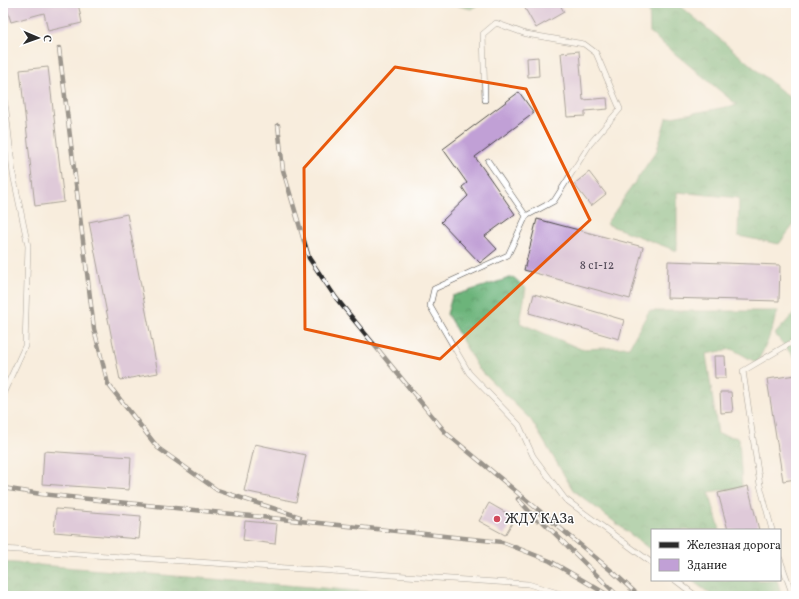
<svg xmlns="http://www.w3.org/2000/svg" width="799" height="599" font-family="Vollkorn,serif">
  <style>
    .forest { fill: url(#forest-crowns); stroke: #4c7052 }
    .building { fill: #c1a0d6 }
    .lines { fill: none; stroke-linecap: round; stroke-linejoin: round }
    .service-casing { stroke: #4a4846; stroke-width: 6 }
    .service { stroke: #fff; stroke-width: 5 }
    .rail-casing { stroke: #2b2b2b; stroke-width: 4.5 }
    .rail { stroke: #fff; stroke-width: 3; stroke-dasharray: 9; stroke-linecap: butt }
    .marked { fill: none; stroke: #e8590c; stroke-width: 3; stroke-linejoin: round }
    .poi-dot { fill: #d1495b; stroke: #fff; stroke-width: 1.5 }
    .labels { text-anchor: middle; dominant-baseline: central; stroke-width: 3; stroke-linejoin: round; paint-order: stroke }
    .number-label { font-size: 12px; fill: #504856 }
    .poi-label { font-size: 14px; fill: #2b2b2b; stroke: #fff; text-anchor: start }
  </style>
  <defs>
    <pattern id="forest-crowns" width="20" height="18" patternUnits="userSpaceOnUse"><rect width="20" height="18" fill="#6cb47a"/><path d="M2 6a3 3 0 1 1 6 0M12 15a3 3 0 1 1 6 0" fill="none" stroke="#599364"/></pattern>
  </defs>
  <rect width="100%" height="100%" fill="#fff"/>
  <filter id="ink" filterUnits="userSpaceOnUse"><feTurbulence type="fractalNoise" baseFrequency=".025" numOctaves="2"/><feDisplacementMap in="SourceGraphic" scale="8" xChannelSelector="R" yChannelSelector="G"/><feConvolveMatrix kernelMatrix="1 2 1 2 8 2 1 2 1" color-interpolation-filters="sRGB"/></filter>
  <filter id="wash" filterUnits="userSpaceOnUse"><feTurbulence type="fractalNoise" baseFrequency=".012" numOctaves="4" result="noise"/><feDisplacementMap in="SourceGraphic" scale="16" xChannelSelector="R" yChannelSelector="G"/><feGaussianBlur stdDeviation="0.9" result="paint"/><feColorMatrix in="noise" values="0 0 0 0 0 0 0 0 0 0 0 0 0 0 0 0 0 1.4 0 .05"/><feComposite in="paint" operator="in"/></filter>
  <g filter="url(#wash)">
    <rect width="100%" height="100%" fill="#f8eddd"/>
    <!-- forest -->
    <path class="forest" d="M446,3H481L471,9Z
      M669,3H677L796,103V222L779,244L738,236L739,198L677,192V251L606,224L657,150L666,118L737,105L650,33L649,7Z
      M513,277L526,288L520,323L581,349L629,347L649,311H778L767,343L757,363L732,349L706,354L718,434L739,438L742,487L709,492L720,530H652V551L573,490L531,420L478,368L447,314L452,296Z
      M796,311V360L775,334Z
      M3,562L421,596H3Z
      M691,580H777L782,596H713Z"/>
    <g id="blocks">
      <!-- building -->
      <path class="building" d="M5,3H78L82,23L48,31L44,13L11,22Z
        M522,3H559L564,12L536,28Z
        M579,51L583,100L607,98L608,109L585,111V116L567,117L561,53Z
        M538,57L539,76L528,77L527,58Z
        M48,67L64,202L35,206L20,70Z
        M519,92L534,113L475,157L515,214L485,236L497,249L480,263L441,222L468,196L462,187L467,183L443,149Z
        M589,172L606,194L591,206L574,184Z
        M127,214L158,373L120,380L89,222Z
        M537,219L643,247L630,299L524,270Z
        M668,261L780,265L779,301L667,298Z
        M534,294L624,320L619,339L529,313Z
        M714,356H725L726,378H715Z
        M796,375V479L783,481L767,379Z
        M720,392H731L733,412L721,413Z
        M255,444L306,455L296,502L244,491Z
        M44,451L131,457L129,490L42,484Z
        M748,486L759,530H728L718,493Z
        M489,503L515,518L505,535L479,521Z
        M56,509L141,516L139,539L54,532Z
        M245,521L277,524L275,544L243,540Z"/>
    </g>
  </g>
  <g filter="url(#ink)">
    <use href="#blocks" fill-opacity="0" stroke="#4a4846" stroke-width="1"/>
    <g class="lines">
      <!-- service casing -->
      <g class="service-casing">
        <path id="service" d="M3,94L6,110L13,174L28,246L25,346L3,394
          M485,100L483,34L496,23L526,34L584,44L596,53L620,109L590,144L554,201L526,216L508,255L434,289L430,306L469,373L519,425L533,456L565,499L652,563
          M488,161L526,216
          M772,530L760,485L743,371L796,340
          M3,549L528,584L568,596
          M780,559L793,596
          M675,580L696,596"/>
      </g>
      <!-- service -->
      <use href="#service" class="service"/>
      <!-- rail casing -->
      <g class="rail-casing">
        <path id="rail" d="M59,48L94,329L108,384L158,448L217,490L300,517
          M278,125L283,170L309,258L336,298L446,433L614,573L639,596
          M3,488L41,494L502,542L550,561L608,595
          M518,499L537,520
          M535,514L618,596"/>
      </g>
      <!-- rail -->
      <use href="#rail" class="rail"/>
    </g>
  </g>
  <!-- marked area -->
  <path d="M0 0H799V599H0ZM395,67L526,89L590,220L440,359L305,329L304,168Z" fill="#f8eddd" fill-opacity=".55" fill-rule="evenodd"/>
  <path class="marked" d="M395,67L526,89L590,220L440,359L305,329L304,168Z"/>
  <!-- markers -->
  <circle class="poi-dot" cx="497" cy="519" r="4"/>
  <g class="labels">
    <!-- number labels -->
    <g class="number-label">
      <text x="597" y="266">8 с1-12</text>
    </g>
    <!-- poi labels -->
    <g class="poi-label">
      <text x="505" y="519">ЖДУ КАЗа</text>
    </g>
  </g>
  <!-- margin -->
  <rect width="799" height="599" fill="none" stroke="#fff" stroke-width="16"/>
  <!-- legend -->
  <rect x="651" y="529" width="130" height="52" fill="#ffffff" stroke="#aaaaaa"/>
  <rect x="659" y="542" width="20" height="6" fill="#2b2b2b" stroke="#aaaaaa"/>
  <text x="687" y="549" font-size="12" fill="#2b2b2b">Железная дорога</text>
  <rect x="659" y="559" width="20" height="12" fill="#c1a0d6" stroke="#aaaaaa"/>
  <text x="687" y="569" font-size="12" fill="#2b2b2b">Здание</text>
  <!-- north arrow -->
  <g transform="translate(38 38) rotate(92)" stroke="#ffffff" stroke-width="3" paint-order="stroke">
  <path d="M0-3L7 15L0 10L-7 15Z" fill="#2b2b2b"/>
  <text y="-6" font-size="11" font-weight="bold" text-anchor="middle" fill="#2b2b2b">С</text>
  </g>
</svg>
